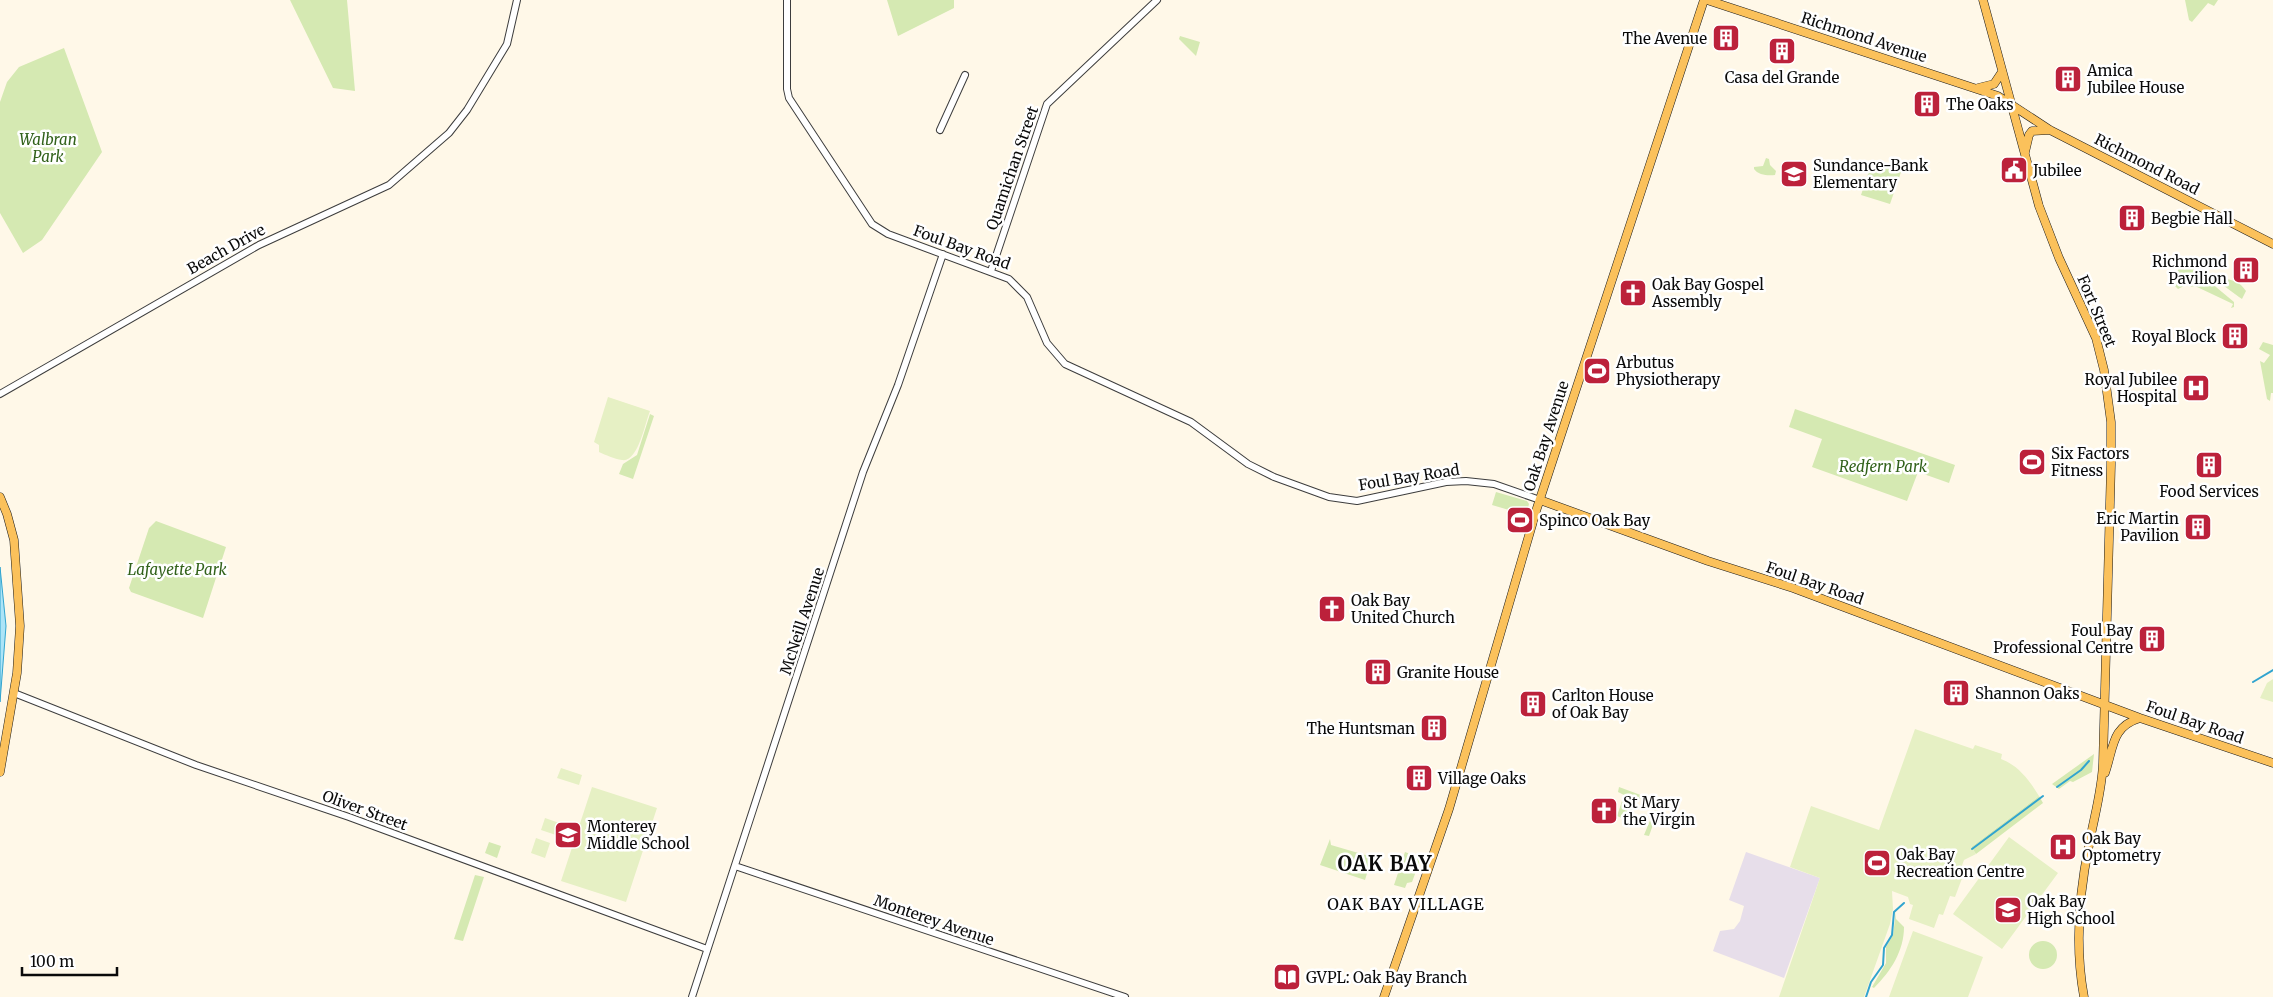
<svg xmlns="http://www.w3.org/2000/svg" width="2273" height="997" font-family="Merriweather,serif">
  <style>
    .industrial { fill: #e7deea }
    .green { fill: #d5e9b2 }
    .pitch { fill: #e6f0c4 }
    .water { fill: #ace4f7; stroke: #31a4cf }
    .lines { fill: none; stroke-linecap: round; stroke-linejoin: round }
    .stream { stroke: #31a4cf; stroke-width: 2 }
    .minor-casing { stroke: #3d3d3d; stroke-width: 8 }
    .major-casing { stroke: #1b1b1b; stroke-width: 9 }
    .minor { stroke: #fff; stroke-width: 6 }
    .major { stroke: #fbc15b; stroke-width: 8 }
    .labels { text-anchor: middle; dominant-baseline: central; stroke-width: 5; stroke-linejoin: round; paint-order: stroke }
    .street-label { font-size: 15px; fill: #0a0a0a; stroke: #fff }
    .poi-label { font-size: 15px; fill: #0a0a0a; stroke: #fff; text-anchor: start }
    .park-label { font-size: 15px; font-style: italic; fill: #32621b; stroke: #fff }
    .neighbourhood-label { font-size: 16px; letter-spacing: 1px; fill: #0a0a0a; stroke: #fff }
    .district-label { font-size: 20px; font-weight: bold; letter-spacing: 1px; fill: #0a0a0a; stroke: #fff }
  </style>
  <rect width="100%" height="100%" fill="#fff8e8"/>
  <!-- industrial -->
  <path class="industrial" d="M1746,852L1820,878L1784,978L1713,951L1720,931L1734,929L1740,921L1744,906L1729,900Z"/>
  <!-- green -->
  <path class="green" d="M290,0H347L355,91L333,88Z
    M887,0H954V8L898,36Z
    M2185,0H2218L2214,6L2208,3L2192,22L2189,20Z
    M1180,36L1200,42L1196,56L1179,39Z
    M64,48L102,152L42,240L23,253L0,213V102L7,82L19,67Z
    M1766,158L1769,159L1770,165L1776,171L1775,175C1768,176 1758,175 1754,169V167L1763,166Z
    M1872,162L1901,172L1890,204L1861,195Z
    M2190,256L2193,258L2196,270L2182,287L2178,289L2174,285V279L2183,259Z
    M2204,277L2234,302V307L2231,308L2233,304L2195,286L2190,287L2196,281H2203Z
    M2222,279C2232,279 2240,282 2246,291L2242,299L2239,297L2220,283Z
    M2263,342L2273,345V393H2271L2270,401L2267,399L2260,361L2264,363L2270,355L2259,349Z
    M1795,409L1955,465L1949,483L1918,472L1907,501L1812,467L1822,439L1789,427Z
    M650,414L654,416L633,479L619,474L623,464L637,455Z
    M1496,492L1527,501L1529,504L1526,515L1492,505Z
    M156,521L226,547L203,618L131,592L129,588L149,528Z
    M2094,754L2092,772L2073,782L2070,781L2059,789L2052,784Z
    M1619,787L1646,797L1645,800L1632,797L1630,805L1634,806L1629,821L1617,816L1624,795L1618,792Z
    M2039,796L2043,803L1976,854L1971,847Z
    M1658,801L1661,802L1649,836L1644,835Z
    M1330,839L1331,845L1372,857L1365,880L1320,865Z
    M489,842L501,846L497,858L485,853Z
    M1405,852L1421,858L1412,882L1407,883L1405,888L1394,885Z
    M475,875L484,877L463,941L454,939Z
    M1896,912V919L1904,927C1904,951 1891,971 1874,988L1872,987L1886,963V947L1893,935Z
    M2029 955a14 14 0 1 1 28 0a14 14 0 1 1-28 0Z"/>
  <!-- pitch -->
  <path class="pitch" d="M608,397L650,411C645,423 638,463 622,460C614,459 606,455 599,452V445L594,442Z
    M2273,679V702L2260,698L2267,683Z
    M1915,729L1973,749L1975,745L2002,754L2001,759C2018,765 2030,781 2039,796L1971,847L1976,854L1964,860L1960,871L1964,873L1955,897L1950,896L1943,915L1939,914L1934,928L1909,919L1913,905L1910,904L1908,897L1892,891L1893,909L1890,924L1864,997H1779L1820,878L1790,867L1811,806L1879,830Z
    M561,768L582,775L579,785L557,778Z
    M592,787L657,808L626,902L561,881Z
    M545,818L565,825L562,837L541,830Z
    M2009,837L2058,873L2002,949L1953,914Z
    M536,838L550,843L545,858L531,853Z
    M1913,931L1983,957L1968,997H1889Z"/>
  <!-- water -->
  <path class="water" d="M0,567L6,626L0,702Z"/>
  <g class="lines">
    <!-- stream -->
    <path class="stream" d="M2253,682L2273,670
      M2057,787L2081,770L2089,761
      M1972,849L2043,796
      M1866,997L1871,982L1883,965L1884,948L1892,935L1894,912L1904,903"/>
    <!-- minor casing -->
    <g class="minor-casing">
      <path id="minor" d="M787,0V89L789,98L872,224L888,234L1009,279L1027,297L1047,343L1065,364L1191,422L1248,464L1274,477L1329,497L1357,501L1446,482L1466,481L1494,484L1540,500
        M940,130L965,75
        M991,271L1047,104L1157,0
        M0,394L259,245L389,185L449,133L467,110L507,44L517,0
        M14,693L196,765L349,817L707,949
        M735,866L1125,997
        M692,997L863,472L898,385L943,254"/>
    </g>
    <!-- major casing -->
    <g class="major-casing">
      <path id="major" d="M1707,0L1998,96L2050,130L2273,244
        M1983,0L2039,206L2059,258L2096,338L2104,370L2111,422V465L2103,763C2102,791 2094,817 2089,845C2079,894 2075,948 2084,997
        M1978,88L1994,84L2002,72
        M2025,152L2029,135L2032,131L2050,130
        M0,497L7,514L14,540L20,626L17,673L0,772
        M1540,500L1708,561L1793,588L2140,718L2273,763
        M2105,773C2114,747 2111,727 2140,718
        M1384,997L1449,809L1537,508L1704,0"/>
    </g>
    <!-- minor -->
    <use href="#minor" class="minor"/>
    <!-- major -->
    <use href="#major" class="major"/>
  </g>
  <!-- icons -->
  <defs>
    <g id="building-square" transform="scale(1.4375)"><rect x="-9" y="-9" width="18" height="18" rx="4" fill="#bc213b" stroke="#fff"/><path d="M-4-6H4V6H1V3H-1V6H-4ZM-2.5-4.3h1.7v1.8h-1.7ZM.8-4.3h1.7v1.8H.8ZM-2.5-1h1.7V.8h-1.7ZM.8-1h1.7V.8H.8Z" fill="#fff"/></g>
    <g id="civic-square" transform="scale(1.4375)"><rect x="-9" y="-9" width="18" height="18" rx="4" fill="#bc213b" stroke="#fff"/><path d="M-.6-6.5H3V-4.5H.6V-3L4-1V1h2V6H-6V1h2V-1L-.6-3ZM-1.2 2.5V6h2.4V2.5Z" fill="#fff"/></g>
    <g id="school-square" transform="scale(1.4375)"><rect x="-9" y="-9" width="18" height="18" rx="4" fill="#bc213b" stroke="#fff"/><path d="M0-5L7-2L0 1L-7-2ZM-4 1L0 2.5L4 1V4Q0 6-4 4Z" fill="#fff"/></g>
    <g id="church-square" transform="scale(1.4375)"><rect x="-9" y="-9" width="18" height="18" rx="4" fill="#bc213b" stroke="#fff"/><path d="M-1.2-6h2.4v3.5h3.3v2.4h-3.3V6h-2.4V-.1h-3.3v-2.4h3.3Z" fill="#fff"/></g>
    <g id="stadium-square" transform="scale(1.4375)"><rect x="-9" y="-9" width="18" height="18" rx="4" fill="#bc213b" stroke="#fff"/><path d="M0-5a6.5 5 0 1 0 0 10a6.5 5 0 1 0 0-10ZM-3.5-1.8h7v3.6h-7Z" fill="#fff"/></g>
    <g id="hospital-square" transform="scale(1.4375)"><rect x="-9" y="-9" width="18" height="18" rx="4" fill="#bc213b" stroke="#fff"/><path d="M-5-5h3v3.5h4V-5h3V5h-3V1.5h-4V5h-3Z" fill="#fff"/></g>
    <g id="library-square" transform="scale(1.4375)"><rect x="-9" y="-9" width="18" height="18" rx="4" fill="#bc213b" stroke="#fff"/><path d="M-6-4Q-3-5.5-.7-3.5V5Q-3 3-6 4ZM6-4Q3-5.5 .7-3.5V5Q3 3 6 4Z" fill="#fff"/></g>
  </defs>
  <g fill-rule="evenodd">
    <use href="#building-square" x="1726" y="38"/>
    <use href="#building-square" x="1782" y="51"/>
    <use href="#building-square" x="2068" y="79"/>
    <use href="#building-square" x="1927" y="104"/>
    <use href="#civic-square" x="2014" y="170"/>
    <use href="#school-square" x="1794" y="174"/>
    <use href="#building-square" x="2132" y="218"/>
    <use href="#building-square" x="2246" y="270"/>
    <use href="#church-square" x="1633" y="293"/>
    <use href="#building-square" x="2235" y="336"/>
    <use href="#stadium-square" x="1597" y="371"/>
    <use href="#hospital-square" x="2196" y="388"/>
    <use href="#stadium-square" x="2032" y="462"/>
    <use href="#building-square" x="2209" y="465"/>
    <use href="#stadium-square" x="1520" y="520"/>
    <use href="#building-square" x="2198" y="527"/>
    <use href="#church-square" x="1332" y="609"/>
    <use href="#building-square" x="2152" y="639"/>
    <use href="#building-square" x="1378" y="672"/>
    <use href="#building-square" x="1956" y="693"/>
    <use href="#building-square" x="1533" y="704"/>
    <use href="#building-square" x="1434" y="728"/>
    <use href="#building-square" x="1419" y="778"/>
    <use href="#church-square" x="1604" y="811"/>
    <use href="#school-square" x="568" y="835"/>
    <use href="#hospital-square" x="2063" y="847"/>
    <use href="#stadium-square" x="1877" y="863"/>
    <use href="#school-square" x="2008" y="910"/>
    <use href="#library-square" x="1287" y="977"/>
  </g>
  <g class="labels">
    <!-- street labels -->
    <g class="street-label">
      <text transform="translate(1864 37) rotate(18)">Richmond Avenue</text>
      <text transform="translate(2147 164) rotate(27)">Richmond Road</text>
      <text transform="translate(1012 168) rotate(-71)">Quamichan Street</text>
      <text transform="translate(962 247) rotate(20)">Foul Bay Road</text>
      <text transform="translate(226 249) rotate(-29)">Beach Drive</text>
      <text transform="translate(2097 311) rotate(67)">Fort Street</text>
      <text transform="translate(1546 436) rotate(-72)">Oak Bay Avenue</text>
      <text transform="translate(1409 477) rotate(-9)">Foul Bay Road</text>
      <text transform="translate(1815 583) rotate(19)">Foul Bay Road</text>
      <text transform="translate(802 621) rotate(-72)">McNeill Avenue</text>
      <text transform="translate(2195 722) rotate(19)">Foul Bay Road</text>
      <text transform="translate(365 810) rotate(20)">Oliver Street</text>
      <text transform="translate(934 920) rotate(19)">Monterey Avenue</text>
    </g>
    <!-- poi labels -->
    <g class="poi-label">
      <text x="1707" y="38" text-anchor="end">The Avenue</text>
      <text x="2087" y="70">Amica<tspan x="2087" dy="17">Jubilee House</tspan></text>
      <text x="1782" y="77" text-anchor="middle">Casa del Grande</text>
      <text x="1946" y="104">The Oaks</text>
      <text x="1813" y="165">Sundance-Bank<tspan x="1813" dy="17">Elementary</tspan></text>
      <text x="2033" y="170">Jubilee</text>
      <text x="2151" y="218">Begbie Hall</text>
      <text x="2227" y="261" text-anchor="end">Richmond<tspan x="2227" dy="17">Pavilion</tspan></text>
      <text x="1652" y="284">Oak Bay Gospel<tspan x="1652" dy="17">Assembly</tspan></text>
      <text x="2216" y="336" text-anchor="end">Royal Block</text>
      <text x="1616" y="362">Arbutus<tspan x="1616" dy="17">Physiotherapy</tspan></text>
      <text x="2177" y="379" text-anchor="end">Royal Jubilee<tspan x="2177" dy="17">Hospital</tspan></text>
      <text x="2051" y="453">Six Factors<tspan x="2051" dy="17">Fitness</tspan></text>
      <text x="2209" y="491" text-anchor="middle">Food Services</text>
      <text x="2179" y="518" text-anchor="end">Eric Martin<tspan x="2179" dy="17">Pavilion</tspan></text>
      <text x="1539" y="520">Spinco Oak Bay</text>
      <text x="1351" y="600">Oak Bay<tspan x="1351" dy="17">United Church</tspan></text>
      <text x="2133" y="630" text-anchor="end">Foul Bay<tspan x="2133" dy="17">Professional Centre</tspan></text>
      <text x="1397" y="672">Granite House</text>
      <text x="1975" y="693">Shannon Oaks</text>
      <text x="1552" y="695">Carlton House<tspan x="1552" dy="17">of Oak Bay</tspan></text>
      <text x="1415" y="728" text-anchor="end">The Huntsman</text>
      <text x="1438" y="778">Village Oaks</text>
      <text x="1623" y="802">St Mary<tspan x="1623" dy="17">the Virgin</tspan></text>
      <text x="587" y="826">Monterey<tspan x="587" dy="17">Middle School</tspan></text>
      <text x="2082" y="838">Oak Bay<tspan x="2082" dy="17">Optometry</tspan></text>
      <text x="1896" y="854">Oak Bay<tspan x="1896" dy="17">Recreation Centre</tspan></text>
      <text x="2027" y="901">Oak Bay<tspan x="2027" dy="17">High School</tspan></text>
      <text x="1306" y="977">GVPL: Oak Bay Branch</text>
    </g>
    <!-- park labels -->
    <g class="park-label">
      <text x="48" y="139">Walbran<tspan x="48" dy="17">Park</tspan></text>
      <text x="1883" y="466">Redfern Park</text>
      <text x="177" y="569">Lafayette Park</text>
    </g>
    <!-- neighbourhood labels -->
    <g class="neighbourhood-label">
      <text x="1406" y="904">OAK BAY VILLAGE</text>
    </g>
    <!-- district labels -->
    <g class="district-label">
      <text x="1385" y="863">OAK BAY</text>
    </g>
  </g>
  <!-- scale -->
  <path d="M22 967v8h95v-8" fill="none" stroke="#0a0a0a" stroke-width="2.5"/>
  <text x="30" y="967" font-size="15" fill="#0a0a0a" stroke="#ffffff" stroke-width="4" paint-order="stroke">100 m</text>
</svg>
